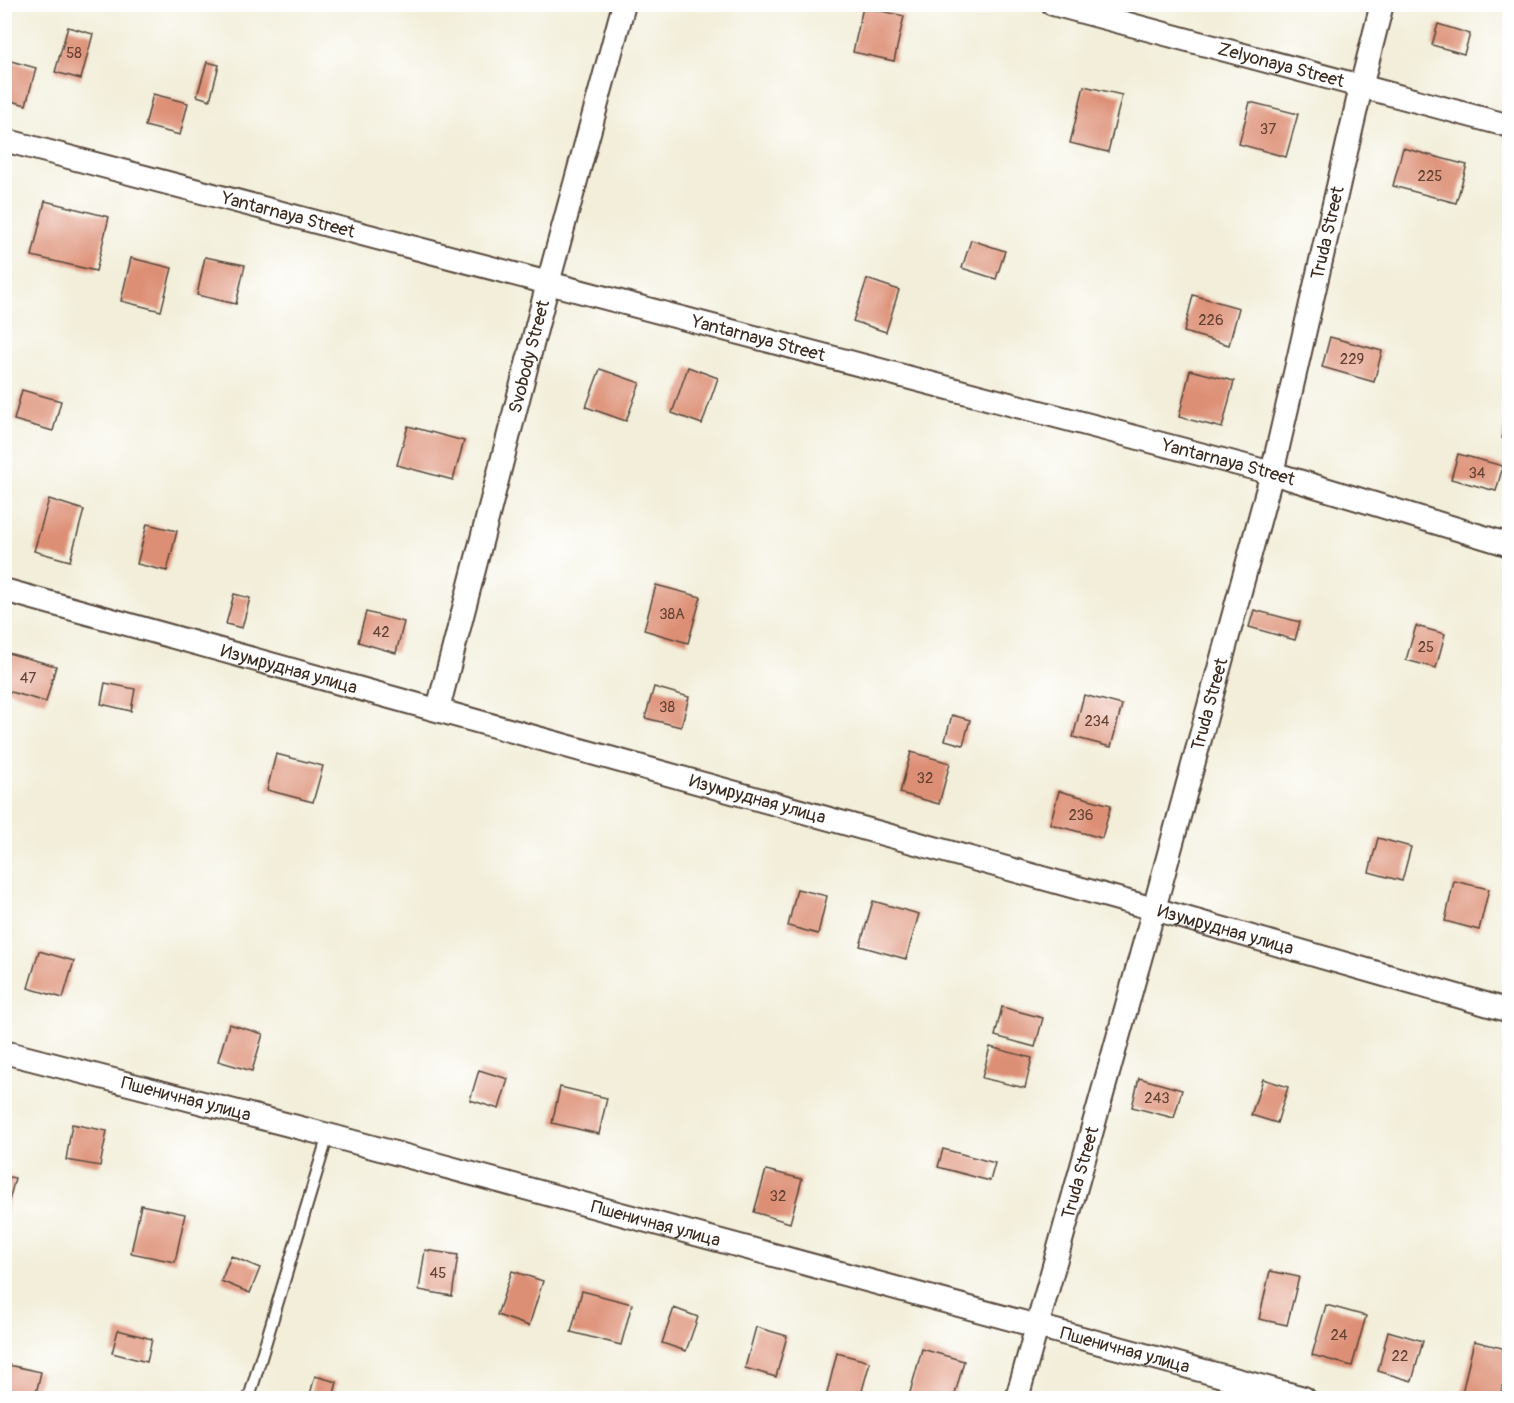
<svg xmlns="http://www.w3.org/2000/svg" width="1514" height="1403" font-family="Pangolin,sans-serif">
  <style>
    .building { fill: #dd8f75 }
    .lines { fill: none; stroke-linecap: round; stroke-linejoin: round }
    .lane-casing { stroke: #56473a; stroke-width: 14 }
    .street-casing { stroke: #56473a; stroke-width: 26 }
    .lane { stroke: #fff; stroke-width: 10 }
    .street { stroke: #fff; stroke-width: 22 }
    .labels { text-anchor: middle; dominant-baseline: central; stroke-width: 4.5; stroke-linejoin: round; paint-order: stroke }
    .number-label { font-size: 15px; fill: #644334 }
    .street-label { font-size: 18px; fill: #3b2a1e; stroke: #fff }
  </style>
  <rect width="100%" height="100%" fill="#fff"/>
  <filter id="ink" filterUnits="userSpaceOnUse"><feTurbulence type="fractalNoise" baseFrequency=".0167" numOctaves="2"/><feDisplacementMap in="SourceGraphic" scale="12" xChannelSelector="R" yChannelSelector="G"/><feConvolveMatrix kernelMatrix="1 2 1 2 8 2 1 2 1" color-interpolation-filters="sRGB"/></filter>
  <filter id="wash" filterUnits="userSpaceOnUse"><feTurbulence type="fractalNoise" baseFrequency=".008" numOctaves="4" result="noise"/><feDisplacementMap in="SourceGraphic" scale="24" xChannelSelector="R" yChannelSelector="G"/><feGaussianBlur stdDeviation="1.35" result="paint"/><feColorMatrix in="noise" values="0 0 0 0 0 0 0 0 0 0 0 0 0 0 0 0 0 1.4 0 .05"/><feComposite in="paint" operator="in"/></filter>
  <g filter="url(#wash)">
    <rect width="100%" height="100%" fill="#f2eed9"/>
    <g id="blocks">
      <!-- building -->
      <path class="building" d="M863,7L904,16L894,61L853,52Z
        M1438,24L1470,34L1464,54L1432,45Z
        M68,27L93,34L81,79L55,72Z
        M4,59L36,68L26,105L4,99Z
        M207,62L219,65L210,100L197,96Z
        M1084,86L1122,95L1108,152L1070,143Z
        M153,94L188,103L180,135L145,126Z
        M1250,102L1298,114L1286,157L1239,144Z
        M1403,148L1467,165L1456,203L1393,186Z
        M45,201L109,217L96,271L32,256Z
        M971,240L1005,251L996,279L962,268Z
        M205,257L245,265L236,304L197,295Z
        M131,258L172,268L161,311L121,301Z
        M867,279L899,290L886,332L853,321Z
        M1193,295L1239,308L1229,345L1184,332Z
        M1330,337L1382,351L1374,382L1322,367Z
        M688,367L718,378L702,424L672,413Z
        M600,369L640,383L626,421L586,407Z
        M1190,370L1234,381L1222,428L1179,417Z
        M22,390L61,401L53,431L14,420Z
        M1509,412H1510V440L1502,438Z
        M408,426L464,441L453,480L397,465Z
        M1458,454L1503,466L1496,491L1451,479Z
        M49,499L84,510L70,561L34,551Z
        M147,524L177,531L167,571L137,564Z
        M656,585L701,597L688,643L644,630Z
        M234,594L250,598L242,628L226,624Z
        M1254,610L1300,622L1295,640L1249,627Z
        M366,612L404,622L396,653L358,642Z
        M1416,626L1445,634L1436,668L1406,660Z
        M4,652L56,666L46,702L4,690Z
        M105,683L135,689L131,711L101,704Z
        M654,687L689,697L681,727L645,718Z
        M1084,695L1122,705L1111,747L1073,737Z
        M952,715L970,720L963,745L945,740Z
        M911,752L950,763L939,804L900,793Z
        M276,754L323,766L313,802L267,790Z
        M1059,791L1111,805L1102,838L1050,824Z
        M1378,838L1411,847L1402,881L1369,872Z
        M1454,881L1489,889L1479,930L1445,921Z
        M797,889L827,896L818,934L788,926Z
        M873,901L919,914L906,959L860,946Z
        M39,951L74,961L63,998L28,988Z
        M1002,1007L1043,1018L1035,1047L995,1036Z
        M229,1024L263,1034L252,1071L218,1061Z
        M990,1047L1032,1058L1025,1088L982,1078Z
        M479,1070L508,1079L499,1109L470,1100Z
        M1139,1078L1182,1090L1174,1118L1132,1107Z
        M1263,1079L1288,1087L1277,1123L1251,1115Z
        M560,1087L607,1098L599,1134L552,1123Z
        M72,1124L107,1131L100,1166L66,1160Z
        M943,1149L995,1163L990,1181L938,1167Z
        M766,1170L802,1179L790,1223L754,1212Z
        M4,1176L15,1178L5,1216H4Z
        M141,1205L185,1214L175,1262L131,1253Z
        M425,1250L458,1255L452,1296L419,1290Z
        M231,1256L260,1268L250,1293L221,1281Z
        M512,1271L543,1281L529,1326L497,1315Z
        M1270,1271L1299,1277L1287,1325L1259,1319Z
        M582,1291L632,1304L621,1345L571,1332Z
        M1326,1305L1366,1316L1352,1366L1312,1355Z
        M674,1308L698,1317L686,1351L662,1343Z
        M756,1327L787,1336L776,1377L745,1368Z
        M118,1330L152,1339L147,1362L112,1353Z
        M1388,1331L1423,1341L1412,1381L1378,1371Z
        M1474,1341L1510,1350V1360L1500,1398H1484L1462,1393Z
        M922,1349L964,1361L954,1398H919L909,1396Z
        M837,1353L870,1362L860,1398L826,1397Z
        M4,1364L41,1372L35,1398H4Z
        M315,1376L337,1382L333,1398H309Z"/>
    </g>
  </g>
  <g filter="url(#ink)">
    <use href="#blocks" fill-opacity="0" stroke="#56473a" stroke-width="1.5"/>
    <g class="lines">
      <!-- lane casing -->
      <g class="lane-casing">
        <path id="lane" d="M249,1398L328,1135"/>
      </g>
      <!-- street casing -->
      <g class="street-casing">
        <g id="street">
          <path id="s1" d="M1053,4L1510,126"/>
          <path id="s2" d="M4,140L1272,473L1510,545"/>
          <path id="s3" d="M4,590L1154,909L1510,1011"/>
          <path id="s4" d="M438,709L548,283L624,4"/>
          <path id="s5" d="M4,1052L328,1135L1304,1398"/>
          <path id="s6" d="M1017,1398L1154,909L1272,473L1361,87L1382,4"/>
        </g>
      </g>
      <!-- lane -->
      <use href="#lane" class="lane"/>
      <!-- street -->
      <use href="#street" class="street"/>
    </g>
  </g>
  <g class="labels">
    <!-- number labels -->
    <g class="number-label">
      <text x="74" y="53">58</text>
      <text x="1268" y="129">37</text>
      <text x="1430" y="176">225</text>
      <text x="1211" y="320">226</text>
      <text x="1352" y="359">229</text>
      <text x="1477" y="473">34</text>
      <text x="672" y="614">38А</text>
      <text x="381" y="632">42</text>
      <text x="1426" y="647">25</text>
      <text x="28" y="678">47</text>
      <text x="667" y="707">38</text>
      <text x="1097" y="721">234</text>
      <text x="925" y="778">32</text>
      <text x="1081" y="815">236</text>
      <text x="1157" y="1098">243</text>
      <text x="778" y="1196">32</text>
      <text x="438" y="1273">45</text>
      <text x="1339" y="1335">24</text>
      <text x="1400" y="1356">22</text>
    </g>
    <!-- street labels -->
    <g class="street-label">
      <text stroke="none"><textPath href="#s1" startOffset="236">Zelyonaya Street</textPath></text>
      <text stroke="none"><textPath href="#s2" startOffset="294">Yantarnaya Street</textPath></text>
      <text stroke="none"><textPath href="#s6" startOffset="1206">Truda Street</textPath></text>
      <text stroke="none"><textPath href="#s2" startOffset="780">Yantarnaya Street</textPath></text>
      <text stroke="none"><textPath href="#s4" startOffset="364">Svobody Street</textPath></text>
      <text stroke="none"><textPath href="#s2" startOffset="1266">Yantarnaya Street</textPath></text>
      <text stroke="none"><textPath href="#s3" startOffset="296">Изумрудная улица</textPath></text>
      <text stroke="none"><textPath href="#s6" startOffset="720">Truda Street</textPath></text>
      <text stroke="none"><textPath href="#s3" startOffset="782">Изумрудная улица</textPath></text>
      <text stroke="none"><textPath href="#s3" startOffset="1268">Изумрудная улица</textPath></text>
      <text stroke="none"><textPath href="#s5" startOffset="188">Пшеничная улица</textPath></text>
      <text stroke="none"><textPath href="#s6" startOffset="234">Truda Street</textPath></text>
      <text stroke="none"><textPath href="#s5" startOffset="674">Пшеничная улица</textPath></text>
      <text stroke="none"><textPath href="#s5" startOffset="1160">Пшеничная улица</textPath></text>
    </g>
  </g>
  <!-- margin -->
  <rect width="1514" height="1403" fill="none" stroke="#fff" stroke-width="24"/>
</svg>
